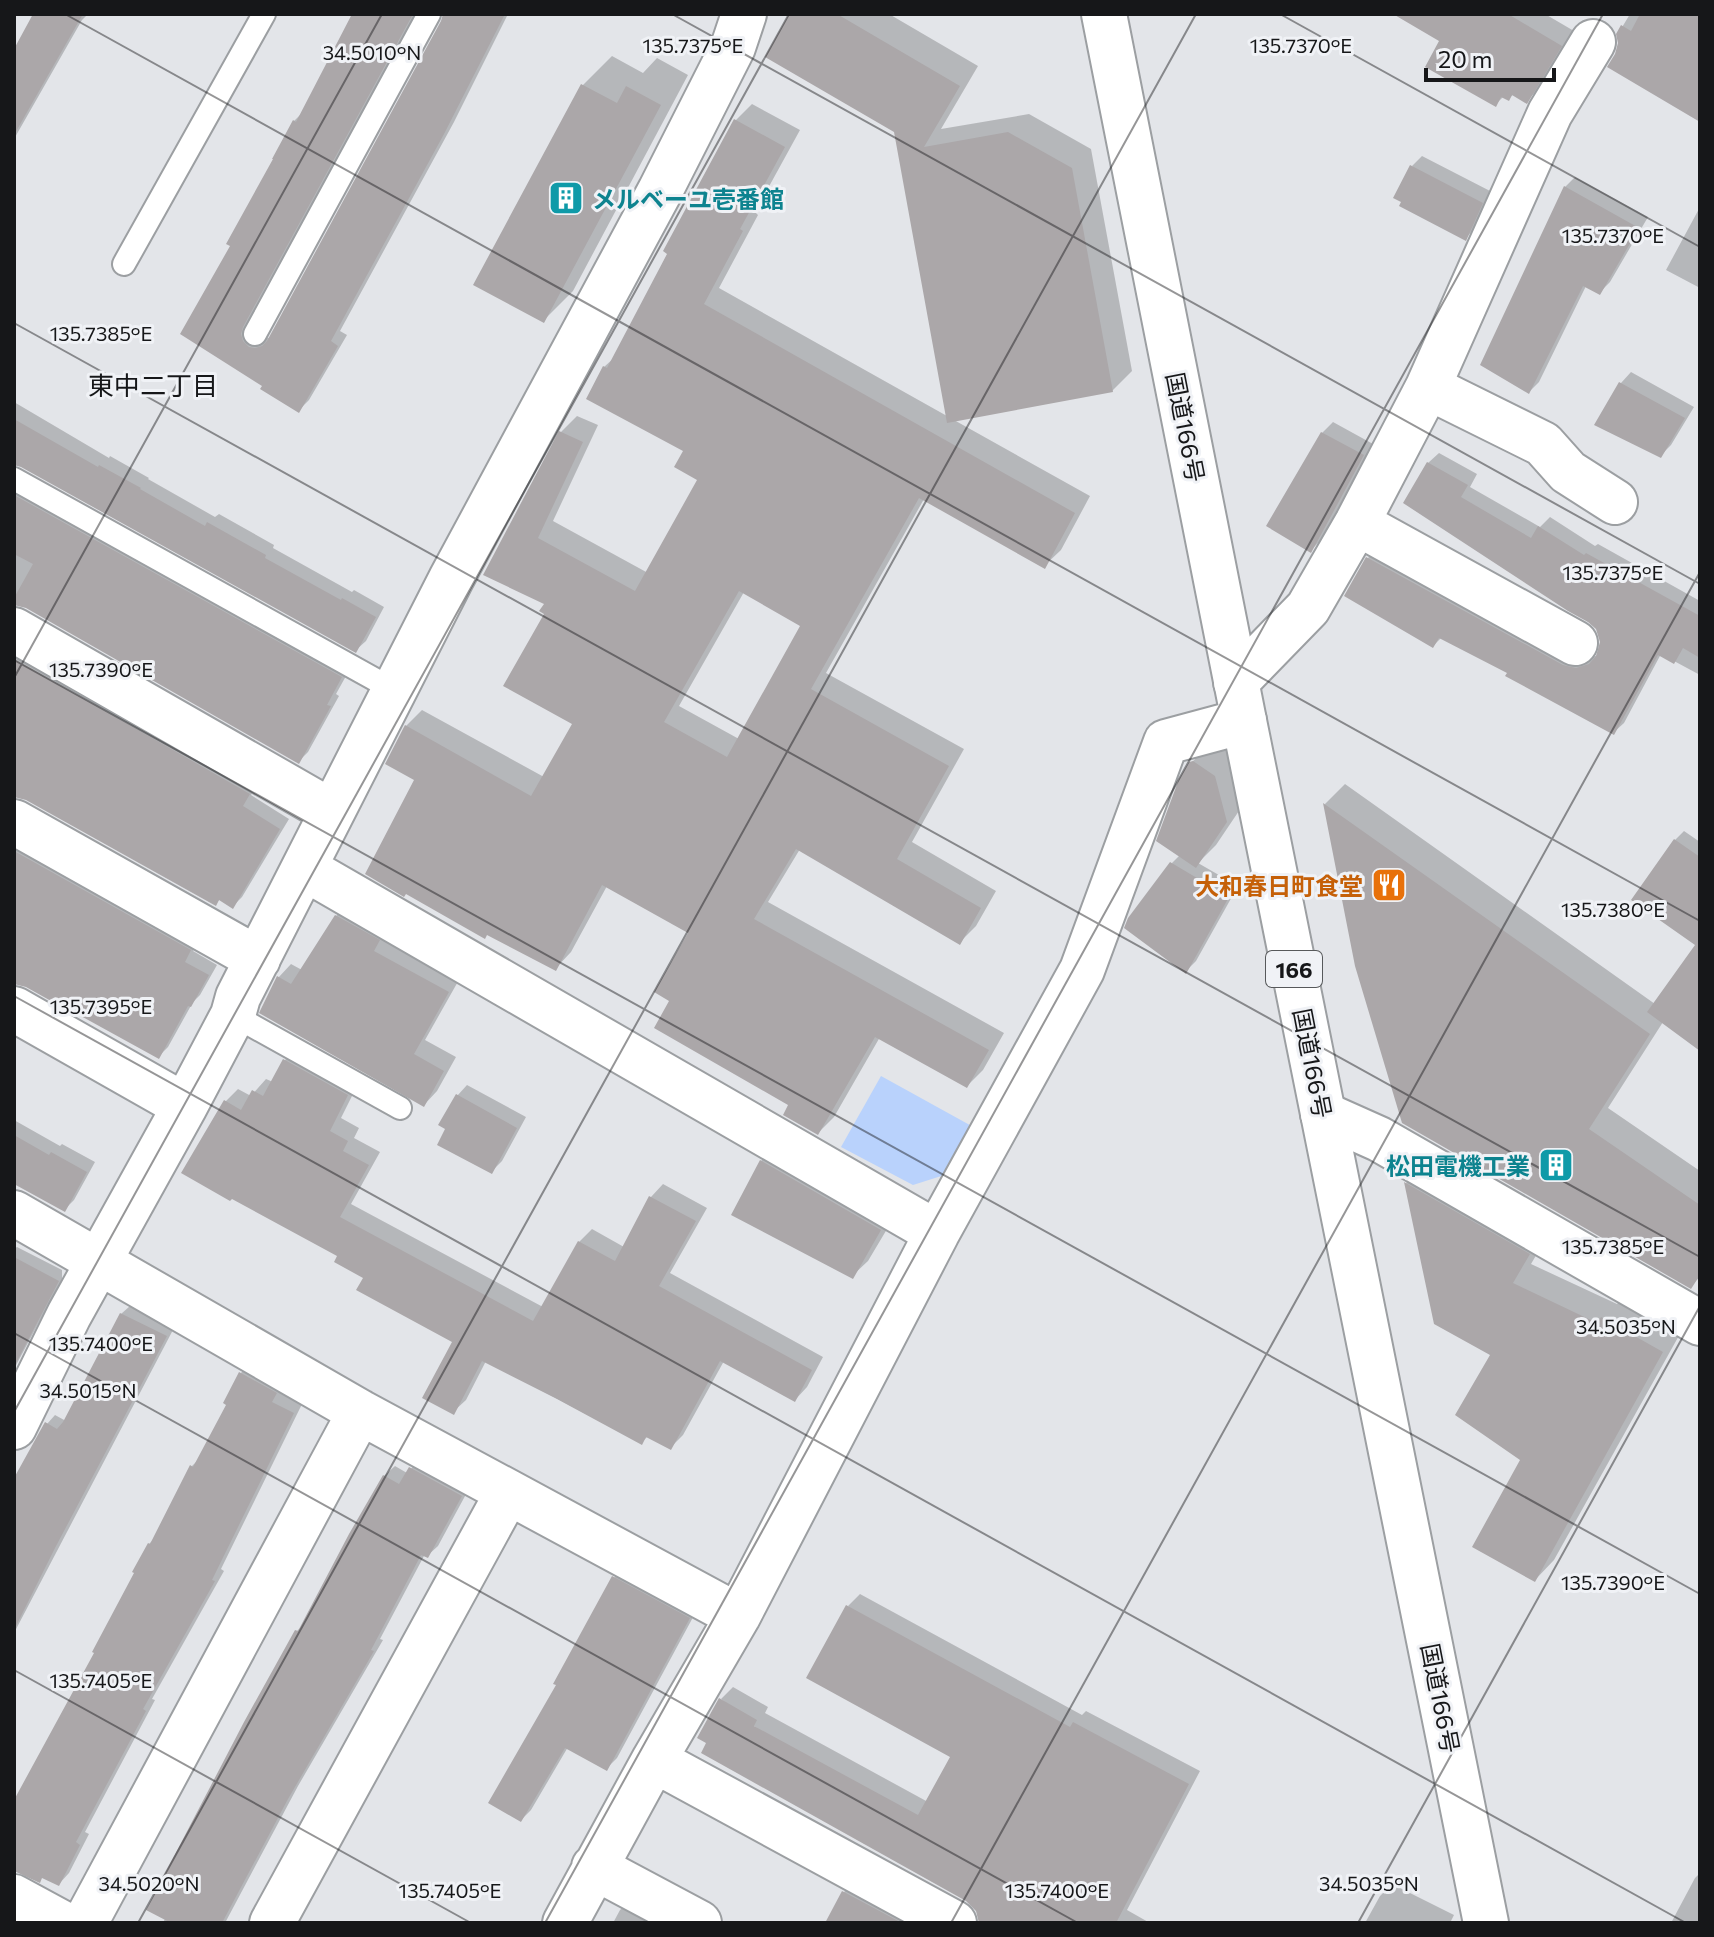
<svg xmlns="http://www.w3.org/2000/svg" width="1714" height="1937" font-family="Commissioner,'Noto Sans JP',sans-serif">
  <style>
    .green { fill: #b9d2fc }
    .shadow { fill: #0003; fill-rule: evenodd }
    .building { fill: #aba7a9; fill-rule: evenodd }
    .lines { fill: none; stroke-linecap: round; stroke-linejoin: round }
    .service-casing { stroke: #9c9fa2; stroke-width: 26 }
    .minor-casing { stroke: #9c9fa2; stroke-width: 48 }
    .trunk-casing { stroke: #9c9fa2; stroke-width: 48 }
    .service { stroke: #fff; stroke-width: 22 }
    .minor { stroke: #fff; stroke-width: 44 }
    .trunk { stroke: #fff; stroke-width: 44 }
    .ticks { fill: none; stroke: #161719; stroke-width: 2; stroke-opacity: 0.45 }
    .labels { text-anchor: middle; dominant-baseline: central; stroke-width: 6; stroke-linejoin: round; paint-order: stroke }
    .shield { fill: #f0f2f6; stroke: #57595b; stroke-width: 2 }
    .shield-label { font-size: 22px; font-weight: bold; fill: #161719 }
    .culture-label { font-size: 24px; font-weight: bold; fill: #0d838f; stroke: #f0f2f6; text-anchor: start }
    .street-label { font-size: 24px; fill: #161719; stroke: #f0f2f6 }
    .food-label { font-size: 24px; font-weight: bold; fill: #c56008; stroke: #f0f2f6; text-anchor: end }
    .neighbourhood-label { font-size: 26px; fill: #161719; stroke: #f0f2f6 }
    .ticks-label { font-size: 20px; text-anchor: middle; fill: #161719; stroke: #f0f2f6; stroke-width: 6; stroke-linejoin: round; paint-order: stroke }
  </style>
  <rect width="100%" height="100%" fill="#e3e5e9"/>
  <!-- green -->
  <path class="green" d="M881,1076L977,1129L957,1171L913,1185L841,1147Z"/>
  <!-- shadow -->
  <path class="shadow" d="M39,14H88L82,20L14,139V53Z
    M354,14H416L252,315L251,324L258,336L268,338L272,337L443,21L445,14H508L454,122L340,331L347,335L309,400L298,411L264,385L182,334L232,246L294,121L303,112Z
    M792,14H889L978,66L941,129L1029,114L1091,149L1132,371L1112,391L954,420L1090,496L1061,550L1044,566L924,499L826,673L964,749L912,842L996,891L976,926L960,942L800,849L768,902L1004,1033L983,1070L967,1086L880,1037L834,1117L818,1133L790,1104L672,1000L691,932L607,886L571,952L555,969L417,780L406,726L422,710L544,777L575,724L546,613V603L486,574L561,432L577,416L598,425L553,521L648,573L700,479L686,450L604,367L615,357L736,120L752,104L800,130L755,212L758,215L719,288L947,416L896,131ZM744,592L803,625L739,739L679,706Z
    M1397,14H1545L1574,31L1540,88L1526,101L1514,94L1508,99L1504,96L1495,105L1442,40Z
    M1630,14H1700V120L1620,43L1618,34Z
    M612,56L643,73L657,58L688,75L573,291L544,320L583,85Z
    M1422,156L1492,192L1475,228L1465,239L1412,166Z
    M1575,177L1648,217L1610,282L1599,293L1586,286L1539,382L1529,392L1565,187Z
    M1700,207V288L1666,270Z
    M1631,372L1694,407L1671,445L1661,455L1597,424L1621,383Z
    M14,402L109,458L110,456L149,478L148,479L215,517L219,514L274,545L273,548L352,592L354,590L384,607L366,641L356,650L22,465L14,463Z
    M1333,422L1373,444L1321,540L1310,551L1322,433Z
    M1439,453L1477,474L1470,487L1540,527L1550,517L1595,546L1598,544L1700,601V675L1661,654L1624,723L1613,733L1510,672L1442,637L1433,646L1346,596L1368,558L1378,548L1588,658L1599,655L1602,642L1598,628L1405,502L1428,463Z
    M14,479L351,667L336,694L339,696L308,752L298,762L27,606L14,603Z
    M14,644L258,784L251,795L289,819L242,897L233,906L220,899L215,904L27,798L14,795Z
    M1214,741L1235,755L1247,799L1216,845L1198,863L1238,886L1196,961L1186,971L1172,863L1180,855L1191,763Z
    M1345,784L1655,1004L1698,944L1675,840L1684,831L1700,842V1031L1663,1022L1608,1108L1700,1171V1277L1690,1286L1357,967L1325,804Z
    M14,836L200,940L193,951L217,965L200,995L193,1002L168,1047L158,1057L26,985L14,982Z
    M349,903L460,978L425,1040L456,1057L437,1091L424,1105L278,978L291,964L302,970L336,916Z
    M297,1048L359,1082L341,1118L359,1128L354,1138L380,1152L351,1204L543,1307L579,1242L592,1229L624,1247L651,1197L663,1184L707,1208L670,1273L823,1357L807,1387L795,1400L724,1361L683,1435L670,1448L648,1436L641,1443L486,1361L466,1400L453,1412L455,1341L365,1277L340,1256L225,1102L238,1089L251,1096L266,1079L273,1082L285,1060Z
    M467,1085L526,1117L502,1161L491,1172L457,1096Z
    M14,1120L60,1146L62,1144L95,1162L74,1200L65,1209L14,1180Z
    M777,1145L896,1214L868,1261L852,1276L761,1161Z
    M1425,1164L1548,1235L1531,1264L1617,1304L1622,1299L1681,1332L1554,1560L1535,1580L1523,1460L1493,1354L1434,1315L1406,1183Z
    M17,1247L62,1270V1279L14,1369V1249Z
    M130,1306L174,1328L14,1633V1483L47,1424L55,1415L66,1421L121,1314Z
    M251,1362L303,1402L221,1569L224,1571L152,1699L155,1700L85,1832L89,1834L69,1873L59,1884L14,1858V1819L149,1544L155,1538L191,1467L201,1457L228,1404L226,1402L241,1373Z
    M421,1458L471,1485L438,1546L427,1556L425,1554L380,1639L383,1640L298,1786L225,1923H163L297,1631L304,1624L384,1476L395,1466L407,1473Z
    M624,1567L698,1608L617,1758L607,1768L568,1747L531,1810L521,1820L559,1685L614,1578Z
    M860,1594L1082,1715L1086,1711L1200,1771L1127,1910L1150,1923H981L977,1908L721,1699L733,1687L768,1707L765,1713L928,1802L953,1756L848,1606Z
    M1700,1873V1923H1671L1695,1878Z
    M856,1880L935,1923H827L844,1892Z
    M1392,1884L1454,1915L1450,1923H1365L1380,1896Z
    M632,1898L680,1923H613L620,1910Z"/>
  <!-- building -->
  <path class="building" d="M33,14H83L14,135V49Z
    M352,14H413L243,327L241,334L243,341L249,347L255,348L262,346L267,341L441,21L443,14H505L444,134L331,341L338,346L299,413L260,389L262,386L180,334L230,246L226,244L273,159H272L293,120L296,122Z
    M789,14H837L960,86L924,147L1008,132L1072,168L1113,392L947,423L894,132L765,57Z
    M1393,14H1508L1562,46L1527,104L1512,95L1509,101L1501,97L1496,107L1425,67L1439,41Z
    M1640,14H1700V122L1607,67L1615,54L1618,43L1616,34L1621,25L1631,31Z
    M581,84L617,103L626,86L661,105L544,323L473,285Z
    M734,119L785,147L740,229L743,231L704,304L1075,513L1045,569L919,498L811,689L949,766L897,859L981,908L960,945L796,849L754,919L989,1050L967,1088L875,1037L818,1135L783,1115L788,1105L654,1028L669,1001L654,992L688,933L602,885L556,971L487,935L485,939L406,894L404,897L365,874L414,780L385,764L405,725L531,796L572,724L503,686L544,614L539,611L544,604L483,575L559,431L583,442L538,538L635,591L697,480L674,467L683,451L586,399L603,366L607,368L667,254L663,251ZM739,591L800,626L727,757L664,722Z
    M1410,165L1483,203L1466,241L1399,206L1401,202L1393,198Z
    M1564,186L1639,228L1600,295L1583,286L1529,394L1480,365Z
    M1619,382L1685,418L1661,458L1594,425Z
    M14,419L98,467L99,465L141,488L140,489L205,526L207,522L266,555L265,558L341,600L342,598L376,617L356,653L21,467L14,465Z
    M1321,432L1364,455L1311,553L1266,526Z
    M1427,462L1468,485L1461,497L1531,538L1538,526L1584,555L1586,553L1700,616V658L1683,648L1674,664L1658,655L1614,735L1505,676L1507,673L1439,638L1433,648L1344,596L1366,557L1563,665L1576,668L1589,664L1596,656L1600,642L1596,629L1588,622L1568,611L1403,503Z
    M14,495L342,677L327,705L331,706L299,764L26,608L14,605V598L33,564L14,554Z
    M14,659L250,794L243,806L280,829L233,909L219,900L216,906L26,800L14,797Z
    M1193,761L1215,776L1227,822L1196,868L1156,841L1179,779L1189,762Z
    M1323,803L1650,1034L1589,1129L1700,1205V1275L1691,1289L1402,1123L1355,966Z
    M1674,839L1700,857V1051L1647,1012L1695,945L1631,900Z
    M14,851L191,950L185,962L209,975L191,1007L188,1006L159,1059L70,1010L69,1011L26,987L14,984Z
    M1170,862L1229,897L1186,974L1124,928L1128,918Z
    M335,915L380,940L374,951L449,992L414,1054L444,1071L424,1107L259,1013L277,976L291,984Z
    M283,1059L348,1095L330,1131L348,1141L343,1151L369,1165L340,1217L533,1321L578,1241L615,1261L649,1196L696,1221L659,1286L812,1370L795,1402L720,1361L671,1450L646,1437L642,1445L557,1399L482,1361L454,1415L422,1398L452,1342L356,1290L363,1278L334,1262L337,1256L232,1199L230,1201L181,1173L224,1100L241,1110L252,1090L263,1096Z
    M456,1094L517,1128L492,1174L437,1145L445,1129L438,1125Z
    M14,1135L49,1155L51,1152L87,1172L65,1212L14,1184Z
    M760,1160L881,1230L853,1279L731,1215Z
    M1404,1182L1530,1254L1513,1283L1597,1323L1601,1317L1663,1352L1535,1582L1472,1547L1520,1460L1455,1415L1490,1355L1434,1324Z
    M14,1257L59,1281L14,1367Z
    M120,1313L167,1336L55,1548L14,1630V1478L45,1422L57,1429L63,1422Z
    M239,1372L277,1393L272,1402L294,1413L212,1580L215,1581L143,1709L146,1711L76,1842L80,1845L59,1886L42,1878L40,1883L14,1871V1800L94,1653L92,1652L134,1573L132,1572L148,1543L150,1544L190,1465L193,1467L226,1405L223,1403Z
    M409,1467L462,1496L428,1558L421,1555L371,1650L374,1651L288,1799L222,1923H171L146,1910L244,1722L295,1630L298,1631L349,1534L383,1475L399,1484Z
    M612,1576L690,1618L607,1771L565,1748L521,1822L488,1803L556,1685L553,1684Z
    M846,1605L1070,1727L1073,1722L1189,1784L1116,1923H979L976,1911L966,1901L701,1753L706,1743L697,1738L719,1698L757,1720L754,1726L918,1815L950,1757L806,1678Z
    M842,1891L902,1923H825Z"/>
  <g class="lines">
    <!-- service casing -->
    <g class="service-casing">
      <path id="service" d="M124,264L264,14
        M255,334L429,14
        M14,479L394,690
        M233,1015L400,1108"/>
    </g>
    <!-- minor casing -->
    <g class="minor-casing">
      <path id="minor" d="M1428,387L1543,444L1568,472L1615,502
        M1357,523L1575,643
        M14,630L332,812
        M1236,682L1308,608L1357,523L1428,387L1550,113L1593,42
        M14,822L258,959
        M304,868L937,1233
        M14,1009L185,1106
        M1323,1114L1379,1139L1700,1323
        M14,1213L360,1412L738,1616
        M14,1427L69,1315L185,1106L233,1015L238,997L451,579L660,191L733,47L744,14
        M654,1760L954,1923
        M594,1867L699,1923
        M14,1897L62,1923
        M85,1923L360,1412
        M272,1923L508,1492
        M565,1923L654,1760L738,1616L937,1233L1082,970L1166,742L1244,721"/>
    </g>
    <!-- trunk casing -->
    <g class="trunk-casing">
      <path id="trunk" d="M1104,14L1244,721L1486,1923"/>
    </g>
    <!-- service -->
    <use href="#service" class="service"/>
    <!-- minor -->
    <use href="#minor" class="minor"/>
    <!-- trunk -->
    <use href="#trunk" class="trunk"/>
  </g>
  <!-- ticks -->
  <path class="ticks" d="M65,14L1700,921M672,14L1700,584M1280,14L1700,247M14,323L1700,1257M14,660L1700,1594M14,678L382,14M14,996L1686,1923M14,1333L1078,1923M14,1412L789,14M14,1670L471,1923M138,1923L1196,14M545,1923L1603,14M951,1923L1700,572M1358,1923L1700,1306"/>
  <!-- icons -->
  <defs>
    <g id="building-square" transform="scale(1.8)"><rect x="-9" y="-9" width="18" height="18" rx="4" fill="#0f9aa8" stroke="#f0f2f6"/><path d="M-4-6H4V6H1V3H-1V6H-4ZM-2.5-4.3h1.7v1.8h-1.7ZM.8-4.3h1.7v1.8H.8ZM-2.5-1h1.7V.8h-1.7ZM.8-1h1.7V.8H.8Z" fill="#fff"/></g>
    <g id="restaurant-square" transform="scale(1.8)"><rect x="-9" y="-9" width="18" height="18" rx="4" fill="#e8710a" stroke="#f0f2f6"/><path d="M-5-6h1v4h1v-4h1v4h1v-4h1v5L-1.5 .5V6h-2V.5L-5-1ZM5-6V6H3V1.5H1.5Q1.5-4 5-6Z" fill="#fff"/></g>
  </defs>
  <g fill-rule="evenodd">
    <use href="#building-square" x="566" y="198"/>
    <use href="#restaurant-square" x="1389" y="885"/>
    <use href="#building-square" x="1556" y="1165"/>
  </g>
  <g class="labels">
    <!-- shield labels -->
    <rect class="shield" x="1266" y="951" width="56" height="36" rx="6"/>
    <g class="shield-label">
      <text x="1294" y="969">166</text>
    </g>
    <!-- culture labels -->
    <g class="culture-label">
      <text x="592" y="198">メルベーユ壱番館</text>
      <text x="1530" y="1165" text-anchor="end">松田電機工業</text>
    </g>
    <!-- street labels -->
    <g class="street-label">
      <text transform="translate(1186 427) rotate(79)">国道166号</text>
      <text transform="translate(1313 1063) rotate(79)">国道166号</text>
      <text transform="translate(1441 1698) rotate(79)">国道166号</text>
    </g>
    <!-- food labels -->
    <g class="food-label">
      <text x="1363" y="885">大和春日町食堂</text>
    </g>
    <!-- neighbourhood labels -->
    <g class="neighbourhood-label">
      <text x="153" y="384">東中二丁目</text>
    </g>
  </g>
  <g class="ticks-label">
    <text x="693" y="53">135.7375°E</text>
    <text x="1301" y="53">135.7370°E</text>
    <text x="372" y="60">34.5010°N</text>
    <text x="1613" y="243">135.7370°E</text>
    <text x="101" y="341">135.7385°E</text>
    <text x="1613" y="580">135.7375°E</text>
    <text x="101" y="677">135.7390°E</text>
    <text x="1613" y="917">135.7380°E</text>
    <text x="101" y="1014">135.7395°E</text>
    <text x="1613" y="1254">135.7385°E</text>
    <text x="1626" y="1334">34.5035°N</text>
    <text x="101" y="1351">135.7400°E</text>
    <text x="88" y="1398">34.5015°N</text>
    <text x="1613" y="1590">135.7390°E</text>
    <text x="101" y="1688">135.7405°E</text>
    <text x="149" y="1891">34.5020°N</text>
    <text x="1369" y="1891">34.5035°N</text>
    <text x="450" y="1898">135.7405°E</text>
    <text x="1057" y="1898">135.7400°E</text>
  </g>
  <!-- border -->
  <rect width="1714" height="1937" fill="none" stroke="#161719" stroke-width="32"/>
  <!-- scale -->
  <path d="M1426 68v12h128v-12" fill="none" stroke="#161719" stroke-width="4"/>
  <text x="1438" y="68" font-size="24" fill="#161719" stroke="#f0f2f6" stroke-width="6" paint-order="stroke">20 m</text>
</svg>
